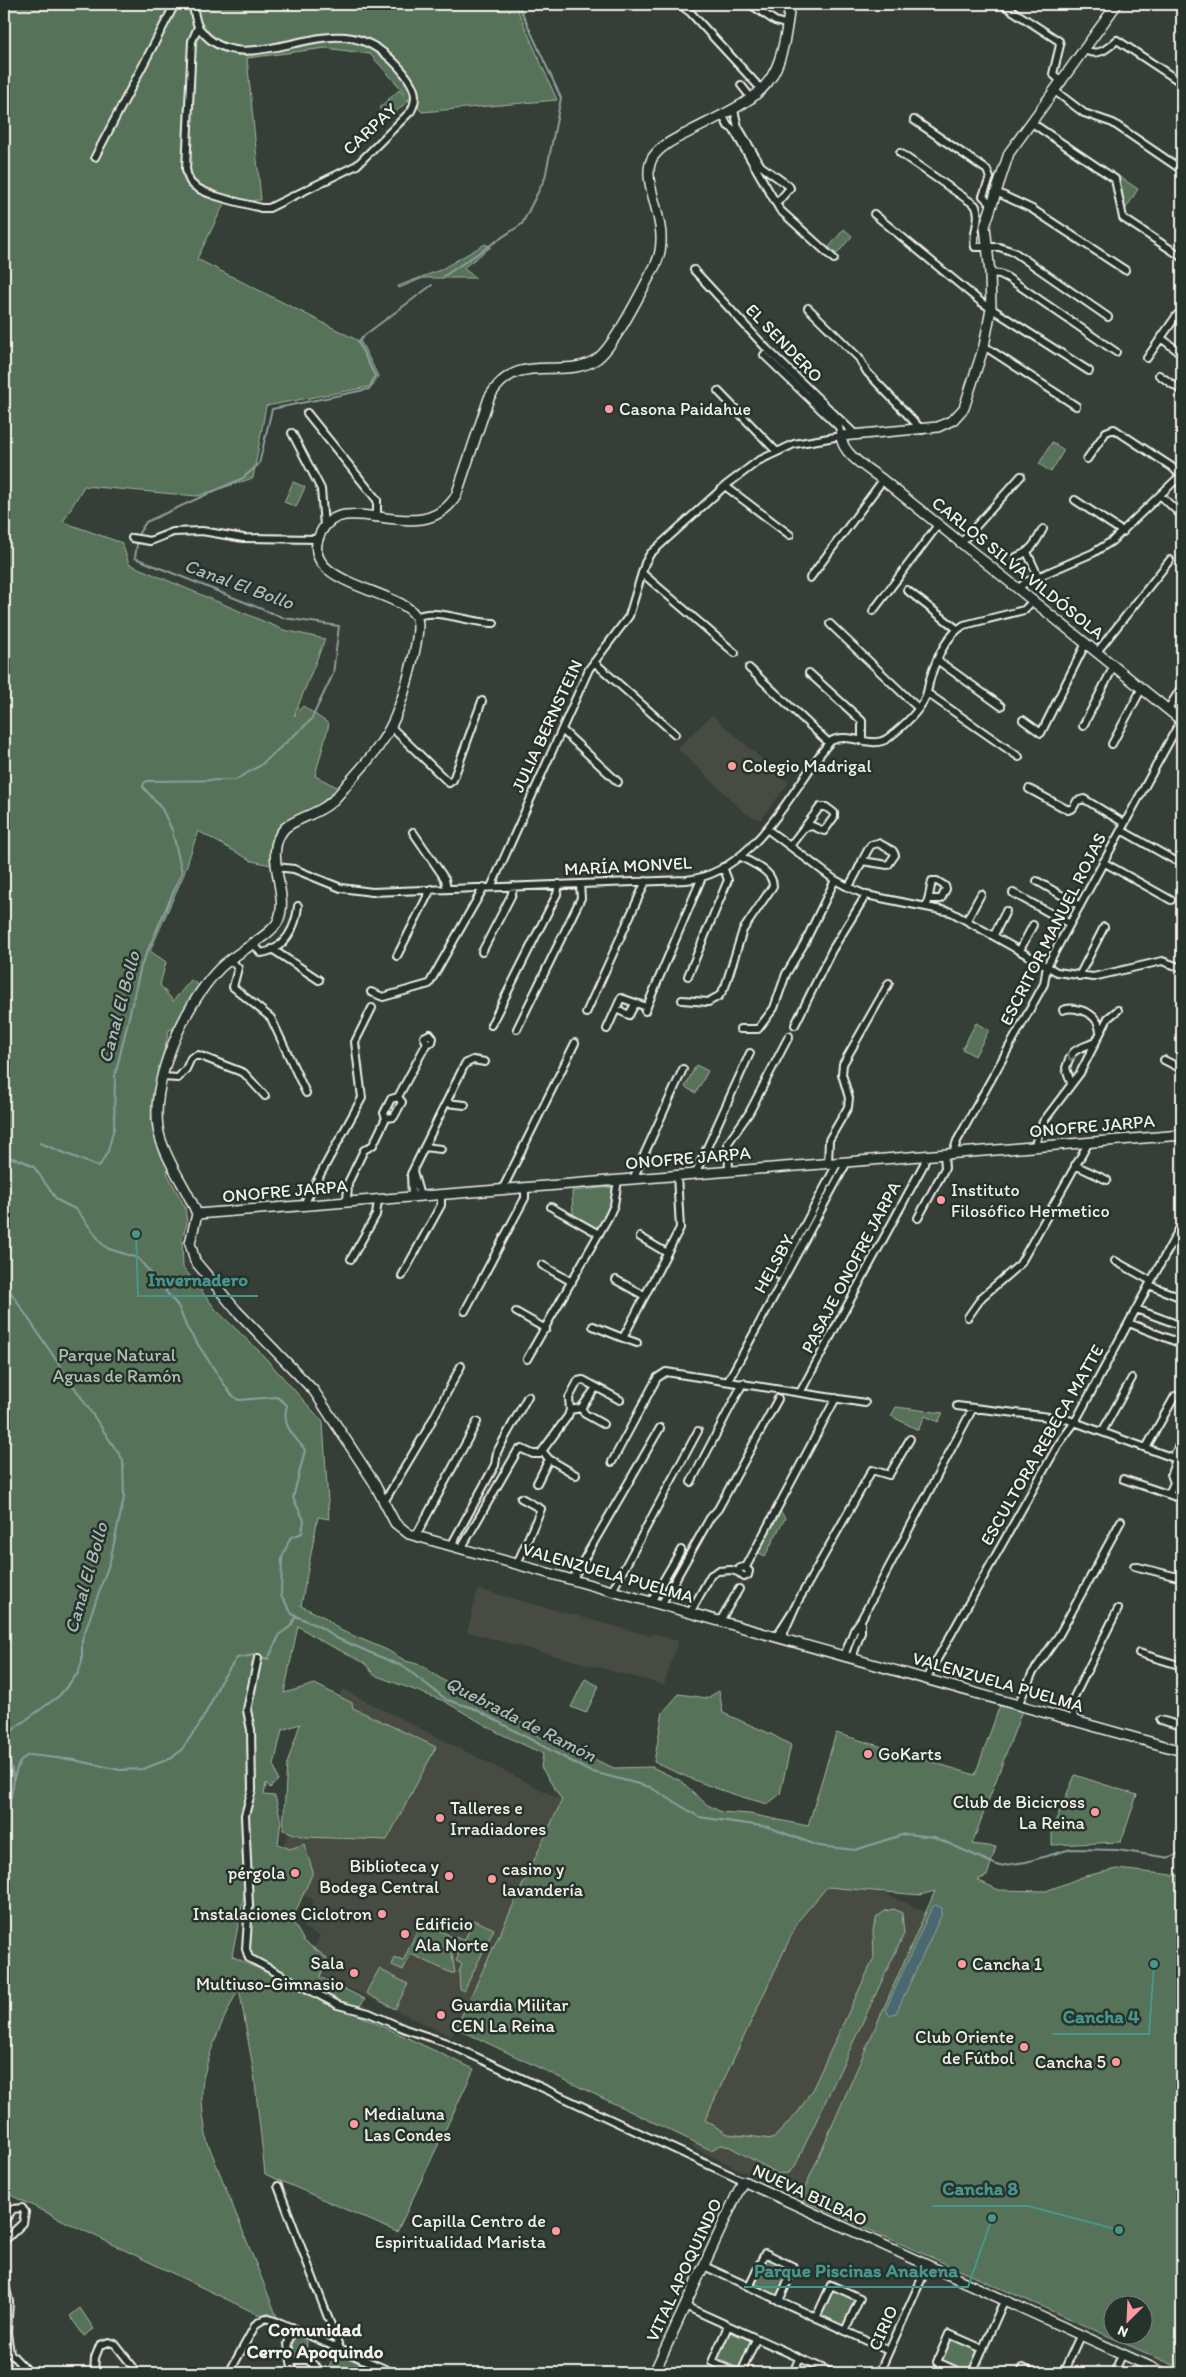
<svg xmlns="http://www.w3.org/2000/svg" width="1186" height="2377" font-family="Itim,sans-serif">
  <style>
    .built { fill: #474b43 }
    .green { fill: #56735a; stroke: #a5b2a1; fill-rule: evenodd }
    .water { fill: #48676f; stroke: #8d9e9f }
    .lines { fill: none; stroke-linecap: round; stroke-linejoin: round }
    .stream { stroke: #8d9e9f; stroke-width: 2 }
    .street-casing { stroke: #f4f1e8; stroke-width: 10 }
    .secondary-casing { stroke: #f4f1e8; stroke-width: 12 }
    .street { stroke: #26332d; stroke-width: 6 }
    .secondary { stroke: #26332d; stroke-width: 9 }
    .oneway { stroke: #6e766e }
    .poi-dot { fill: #ff9aa2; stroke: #26332d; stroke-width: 2 }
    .labels { text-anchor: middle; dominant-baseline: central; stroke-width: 5; stroke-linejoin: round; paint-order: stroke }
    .street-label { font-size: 18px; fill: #f4f1e8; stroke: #26332d }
    .poi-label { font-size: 18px; fill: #f4f1e8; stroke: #26332d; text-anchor: start }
    .park-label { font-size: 18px; fill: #b5bfaf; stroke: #26332d }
    .water-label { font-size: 19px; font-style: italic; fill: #afbab8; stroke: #26332d }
    .neighbourhood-label { font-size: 19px; font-weight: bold; fill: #f4f1e8; stroke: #26332d }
    .leader { fill: none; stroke: #48958c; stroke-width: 2 }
    .callout-dot { fill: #48958c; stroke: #26332d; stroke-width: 2 }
    .callout-label { font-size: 19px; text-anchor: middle; font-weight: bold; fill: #48958c; stroke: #26332d; stroke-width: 5; stroke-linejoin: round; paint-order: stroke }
  </style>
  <rect width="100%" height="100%" fill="#353e37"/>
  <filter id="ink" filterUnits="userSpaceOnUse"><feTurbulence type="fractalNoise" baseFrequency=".02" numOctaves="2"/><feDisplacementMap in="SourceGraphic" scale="10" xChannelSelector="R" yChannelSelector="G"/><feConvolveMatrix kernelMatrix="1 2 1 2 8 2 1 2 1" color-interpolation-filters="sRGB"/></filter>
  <g filter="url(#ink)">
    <!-- built -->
    <path class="built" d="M712,715L789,783L760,820L746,814L677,748Z
      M478,1589L651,1636L652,1633L678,1641L664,1685L467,1632Z
      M342,1689L562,1800L452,2037L323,1976L303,1969L320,1936L302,1927L314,1900L267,1880L303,1802Z
      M827,1887L881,1892L926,1912L800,2199L692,2147L798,1921Z"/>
    <!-- green -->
    <path class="green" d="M4,4H515L557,100L422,112L370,54L326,48L247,58L261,200L225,202L197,259L361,342L378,376L373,386L266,406L253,478L197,496L84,486L63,522L122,543L129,564L284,630L325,639L294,716L303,706L329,724L315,776L339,788L276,839L271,865L252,861L198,831L184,874L150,951L166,962L160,985L173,1001L191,980L200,986L173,1029L169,1030L154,1093L151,1121L169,1168L167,1173L185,1207L187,1223L182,1239L183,1267L217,1311L259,1351L323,1422L329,1519L318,1517L301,1606L326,1618L340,1630L387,1650L406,1661L421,1665L466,1696L524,1723L539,1737L572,1743L598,1761L614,1768L652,1767L681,1781L706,1804L721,1812L750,1814L808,1826L836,1733L975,1775L1000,1705L1022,1711L972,1844L996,1847L987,1876L977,1880L999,1890L1046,1891L1085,1876L1117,1869L1182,1876V2369L800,2199L935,1891L920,1895L827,1887L798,1921L705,2120L728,2134L773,2139L799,2111L813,2088L874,1958L873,1929L877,1917L885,1911L894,1909L902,1913L904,1934L795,2166L788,2173L778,2174L730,2147L721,2145L711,2150L456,2028L562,1800L541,1767L543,1754L497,1732L444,1701L374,1675L365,1663L321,1641L298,1626L284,1693L315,1684L352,1703L353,1708L436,1747L387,1840L304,1837L283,1830L287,1764L300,1724L282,1730L274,1765L278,1780L270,1788L266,1783L264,1795L275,1796L281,1820L278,1844L290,1849L304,1844L313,1872L292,1920L304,1941L327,1958L320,1977L365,1999L359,2007L336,2000L333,2003L474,2069L397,2232L265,2174L254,2074L239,1988C225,2015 211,2045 204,2075C199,2095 204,2121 207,2141L277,2317L257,2314L4,2192ZM250,1866L253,1905L249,1952L256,1958L254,1967L232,1956ZM1114,2304H1144V2334H1114Z
      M399,90L409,100L389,118L379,108Z
      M1117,175L1138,189L1125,210Z
      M844,229L852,236L837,254L829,247Z
      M485,244L491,247L463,268L476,278H423L399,288L398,286L440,270Z
      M1052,442L1064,450L1051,472L1039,464Z
      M293,482L305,487L296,507L284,502Z
      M976,1023L989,1030L975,1056L962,1049Z
      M696,1065L708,1071L696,1093L685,1087Z
      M612,1187L611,1204L597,1231L573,1216L572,1191Z
      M896,1407L943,1413L938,1422L925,1416L918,1430L891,1416Z
      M780,1511L785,1518L765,1556L757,1552Z
      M585,1679L599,1686L586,1713L571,1707Z
      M719,1691L723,1713L771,1734L791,1745L780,1794L768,1804C728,1794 691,1780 654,1762L663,1712L679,1694L707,1698Z
      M1075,1775L1137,1795L1121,1842L1052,1845V1829Z
      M474,1920L494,1929L464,1991L460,1989L459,1972L462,1964L456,1961L459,1954L455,1953L458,1946L453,1943L456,1937L464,1941Z
      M421,1922L449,1935L455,1973H451L411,1954L403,1970L392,1965L395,1958L403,1961Z
      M379,1969L408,1984L395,2009L366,1993Z
      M768,2256L790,2266L777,2295L755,2285Z
      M833,2290L855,2300L843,2327L821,2317Z
      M80,2308L94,2329L84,2336L70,2316Z
      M729,2332L751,2341L739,2368L718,2359Z
      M296,2333L307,2342L306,2354L294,2356L291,2336Z
      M953,2337L981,2350L971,2373H965L941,2362Z
      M336,2352L339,2354L381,2373H330L327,2370Z"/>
    <!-- water -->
    <path class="water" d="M936,1905L942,1908L941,1916L896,2013L889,2015L886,2009L932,1907Z"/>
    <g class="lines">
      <!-- stream -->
      <path class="stream" d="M444,276L522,224L545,178L561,98L518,4
        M139,533L146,522L243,478L259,464L272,409L369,389L375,376L358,342L366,334L432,285
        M40,1143L99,1167L108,1151L114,1128L115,1076L141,966L182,872L172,830L162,809L143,787L144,783L147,781L235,780L261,765L311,720L333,674L339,626L284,618L135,558L137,544
        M4,1156L23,1161L34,1167L57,1200L77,1210L103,1245L109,1249L138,1258L178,1306L187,1328L230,1393L238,1400L277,1397L287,1405C281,1426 293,1434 305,1450L293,1498L304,1520L302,1533L290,1538L282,1558L281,1595L292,1614L322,1628L336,1638L404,1667L447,1700L473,1708L589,1771L650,1787L699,1817L768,1827L819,1846L855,1850L905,1834L934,1837L999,1866L1026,1862L1071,1849L1117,1850L1170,1858L1177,1854
        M4,1282L123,1460L124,1498L110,1561L82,1640V1662L78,1673L59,1696L16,1727L9,1735L7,1748L14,1780L11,1797
        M14,1778C17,1768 19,1758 30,1755L74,1760L120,1770L143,1769L172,1758L182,1749L199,1725L211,1703L220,1682L237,1658L254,1655L268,1659L280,1634L291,1626L296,1615"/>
      <!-- street casing -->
      <g class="street-casing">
        <path id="street" d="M193,4C194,11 195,20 198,26C199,29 203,32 205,35C242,73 306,29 352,38C373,42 391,57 404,73C414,86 419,96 411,111L357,165L269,208H261C244,203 203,196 191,183C188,179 187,174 186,169L192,41L198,27
          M679,4L690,12L762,90
          M750,4L775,21L788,25
          M1002,4L1059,41L1060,45L1053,74L1062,82
          M1181,4L1182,5
          M1085,50C1098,57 1107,49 1117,40L1182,83
          M741,85L752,99
          M1055,91L1084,113L1113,123L1182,170
          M734,110L738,127L761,166L789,186L790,188L777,203
          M723,116L728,126L733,129L780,210L834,259
          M914,120L987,170L990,178L983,196L992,205
          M1032,123L1115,179L1123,218L1182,257
          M900,153L975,205C983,217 971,234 975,247H999L1014,252L1108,317
          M95,157L175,4
          M996,192L1032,209L1125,270
          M874,214L981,302L1089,371
          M694,270L767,349L855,434
          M990,273L1000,274L1008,278L1116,352
          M808,308L859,358L867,372L922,430
          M1161,338L1182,354
          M984,346L1076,406
          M1147,358L1177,315
          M1159,375L1182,391
          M718,391L776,451
          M307,413L377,500V518
          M292,433L321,489L324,526
          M1087,459L1106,432L1114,429L1172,467L1181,476
          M1176,480L1182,485
          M725,486L790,535
          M1160,495L1182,516
          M1075,500L1123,532
          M132,538L150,541L173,532L202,531L243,538L318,539
          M961,543L1021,476
          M1027,552L1038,576
          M1016,557C1031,552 1036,542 1043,529
          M642,573L735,653
          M810,578L883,480
          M1018,589L1026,582L1093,553L1112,541L1182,474
          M907,590L957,629
          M873,611L938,525
          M417,617C434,607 473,624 494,623
          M830,624L918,708
          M1097,652L1170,560
          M937,660L1001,706
          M594,662L675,734
          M749,668L829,743
          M809,673L862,721V740
          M927,693L1019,757
          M1168,709L1182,686
          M1023,720L1041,733L1086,643
          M1083,726L1114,666
          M391,727L449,783L453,780L482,701
          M562,730L618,782
          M1112,744L1142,688
          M1029,789L1068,810L1073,808L1077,801L1084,799L1124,823
          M767,829L835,880L848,887L866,895L951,912L1057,972L1093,977L1162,961L1182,968
          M1121,830L1174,860
          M413,832L445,879L447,889
          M790,846L820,807H826L834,813V817L824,831L812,826L804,828
          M1103,862L1171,900
          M276,867L294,869L341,888L372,892L686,880C742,875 777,816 806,775C814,763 822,750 831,741C849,731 872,750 888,738C901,728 918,713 925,698C928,692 928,686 930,679C936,659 946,636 964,625L1024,610L1033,601
          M1037,881L1080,906
          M491,887L589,669L629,616L645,563L650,554L725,486L758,461L794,444L841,436L839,427L764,355
          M848,887C858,874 862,858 871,845L878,843L893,851L895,855L888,865L862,861
          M1013,893L1070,924
          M927,906L932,881H937L945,886L946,889L941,899H928
          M967,920L981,894
          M994,935L1006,911
          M252,942L261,953C285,950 296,927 298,906
          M272,949L319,980
          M1020,950L1033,925
          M482,952L511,896L514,886
          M397,956L431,889
          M230,959L238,968L233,987L271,1018L306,1093
          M688,976L728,880L723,867
          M1079,976L1104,927
          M371,992L383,997L429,984L484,887
          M682,1000L708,1002L719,996L725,987L743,930L773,886C773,870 752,864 740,856
          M616,1009L629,1015L635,1004
          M1063,1010C1072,1006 1090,1011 1096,1020C1099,1023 1099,1028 1100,1031
          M645,1011L702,877
          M586,1013L646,881
          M491,1025L557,894L559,884
          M795,1025L832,950L866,895
          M517,1029L581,898L580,884
          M607,1029L621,998L647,1007
          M740,1029H758L774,1008L786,974L804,944L835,880
          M1164,1060L1182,1069
          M163,1077L178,1078L186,1069L191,1058L198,1055L244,1073L265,1096
          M1071,1083L1066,1068C1072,1048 1076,1050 1093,1043
          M446,1103L465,1105
          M386,1118L394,1117L402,1102L398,1097
          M424,1147L441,1149
          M1034,1147L1043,1122L1080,1073L1108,1018L1118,1010
          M953,1153L957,1141L1044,984L1047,966L1181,720
          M828,1163L829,1140L848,1107L849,1098L842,1074L843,1064L889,983
          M1075,1165L1107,1180
          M413,1171L420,1196
          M729,1171L728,1143L749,1113L789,1036
          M695,1174L750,1053
          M633,1179L683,1069
          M502,1190L575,1043
          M412,1197L411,1174L465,1064L473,1060L485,1062
          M347,1202L348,1183L364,1150L373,1145L386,1118L384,1113L391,1099L398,1097L427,1043L432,1042L433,1038L430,1034L424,1037L427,1043
          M303,1206L362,1098L355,1042L372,1008
          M551,1207L599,1234
          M918,1218L945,1168L944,1154
          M640,1237L667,1253
          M351,1259L376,1215L378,1200
          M1115,1261L1151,1281
          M542,1265L572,1282
          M778,1275L838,1162
          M402,1276L441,1205V1194
          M616,1280L645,1296
          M1149,1285L1182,1298
          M1136,1309L1182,1326
          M465,1311L525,1198V1188
          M516,1312L546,1329
          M968,1317L982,1297L1020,1264L1089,1142
          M1129,1323L1182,1344
          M593,1326L623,1338L680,1228L677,1175
          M623,1338L637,1343
          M527,1359L609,1216L614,1205L618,1180
          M728,1381L847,1162
          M801,1391L924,1164L926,1155
          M957,1406L1066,1419L1182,1461
          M581,1408L585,1414L603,1424
          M570,1410L581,1408L595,1389
          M1102,1432L1132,1378
          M1146,1448L1175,1396
          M543,1452L549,1459L576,1475
          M1173,1457L1182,1440
          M612,1462L657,1378L666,1372L865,1403
          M1123,1479L1182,1499
          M1173,1480L1171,1474L1176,1459
          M691,1482L743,1383
          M537,1483L549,1459
          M1169,1494L1182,1464
          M384,1502L427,1430L461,1366
          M416,1536L477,1422
          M451,1546L495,1465L497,1452L528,1396
          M461,1549L518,1450L522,1449L533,1454H540L568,1416L570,1410L569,1398L578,1381L583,1380L620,1400
          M517,1564L541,1509L521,1498
          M1134,1566L1182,1578
          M746,1567L836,1398
          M572,1580L660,1428
          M612,1591L698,1431
          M651,1602L681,1550
          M661,1605L710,1518L718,1509L778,1399
          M690,1613L711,1575L718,1571L731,1570L738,1572L744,1577L748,1575L749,1571L744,1567L740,1568L738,1572
          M720,1621L739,1589
          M776,1637L797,1604
          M781,1639L797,1603L872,1470L889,1475L910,1439
          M1139,1653L1182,1666
          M844,1656L854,1630L861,1620L973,1408
          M258,1658L247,1710L251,1730L252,1790L245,1815L249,1906L246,1949L249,1958L338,2005L369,2013L405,2029L444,2042L743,2181
          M852,1658L861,1632V1622
          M926,1679L1058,1445L1075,1422L1182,1224
          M1018,1705L1032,1674L1059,1635L1121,1521
          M1160,1720L1182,1726
          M1074,1721L1073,1699L1118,1609
          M278,2186L340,2349
          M4,2221L13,2209L22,2208L25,2212L23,2223L4,2241
          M704,2266L889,2351
          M4,2279L9,2302L7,2333L10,2353L29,2373
          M749,2287L765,2253L794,2267L779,2301
          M685,2306L833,2373
          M816,2318L831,2285L860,2298L845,2331
          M728,2326L712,2362L736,2373
          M292,2327L288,2344L293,2373
          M291,2360H308L323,2373
          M94,2373L95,2358L100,2345L109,2342L115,2344L138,2373
          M229,2373L256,2324L266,2318L281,2323L394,2373
          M741,2373L756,2339
          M793,2373L799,2359
          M879,2373L927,2267
          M962,2373L937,2362L949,2334L983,2349
          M972,2373L1004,2301
          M1020,2373L1022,2368L1035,2373
          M1063,2373L1080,2336
          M1114,2373L1122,2355"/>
      </g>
      <!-- secondary casing -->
      <g class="secondary-casing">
        <path id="secondary" d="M790,4C780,92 765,93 691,131C678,138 662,144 653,157C637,182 674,224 656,264C644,286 616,344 598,358C564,383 517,347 489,398L456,496C421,552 344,486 321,532C293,586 407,589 417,619C422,633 405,691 399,707C389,737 370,759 349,782C343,789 337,798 329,804C317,814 295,819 285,828C261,853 291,894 278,921C272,935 235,953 220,968C185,1003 146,1087 160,1137C168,1165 187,1188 197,1214L190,1243L195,1261L236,1310L314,1391L373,1481L395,1523L409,1534L1182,1751
          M1117,4L1009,153L985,226L990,273L991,309L984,346L964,408L953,420L938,427L841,436C842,455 869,469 883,480L1182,721
          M197,1214L1182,1135
          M654,2373L743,2181L1164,2373"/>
      </g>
      <!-- street -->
      <use href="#street" class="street"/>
      <!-- secondary -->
      <use href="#secondary" class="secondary"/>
    </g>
    <!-- one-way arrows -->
    <defs><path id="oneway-chevron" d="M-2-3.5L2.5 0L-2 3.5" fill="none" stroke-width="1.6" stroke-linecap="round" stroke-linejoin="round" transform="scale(1.25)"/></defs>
    <use class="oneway" href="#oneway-chevron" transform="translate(1071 1057) rotate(118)"/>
  </g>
  <!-- markers -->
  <g class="poi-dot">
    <circle cx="609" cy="409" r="5"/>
    <circle cx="732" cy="766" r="5"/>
    <circle cx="941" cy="1200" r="5"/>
    <circle cx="868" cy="1754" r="5"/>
    <circle cx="1095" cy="1812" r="5"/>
    <circle cx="440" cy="1818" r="5"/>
    <circle cx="295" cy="1873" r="5"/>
    <circle cx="449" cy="1876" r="5"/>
    <circle cx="492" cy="1879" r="5"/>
    <circle cx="382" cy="1914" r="5"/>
    <circle cx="405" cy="1934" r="5"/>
    <circle cx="962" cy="1964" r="5"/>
    <circle cx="354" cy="1973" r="5"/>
    <circle cx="441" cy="2015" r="5"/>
    <circle cx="1024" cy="2047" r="5"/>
    <circle cx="1116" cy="2062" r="5"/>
    <circle cx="354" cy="2124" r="5"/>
    <circle cx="556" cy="2231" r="5"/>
  </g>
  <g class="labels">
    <!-- street labels -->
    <g class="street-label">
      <text transform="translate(370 129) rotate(-43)">CARPAY</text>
      <text transform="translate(784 343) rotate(46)">EL SENDERO</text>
      <text transform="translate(1018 568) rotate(39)">CARLOS SILVA VILDÓSOLA</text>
      <text transform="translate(547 726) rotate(-65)">JULIA BERNSTEIN</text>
      <text transform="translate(628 866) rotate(-3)">MARÍA MONVEL</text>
      <text transform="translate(1053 929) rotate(-63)">ESCRITOR MANUEL ROJAS</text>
      <text transform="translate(1092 1126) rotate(-5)">ONOFRE JARPA</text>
      <text transform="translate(688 1158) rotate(-5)">ONOFRE JARPA</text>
      <text transform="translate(285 1191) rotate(-5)">ONOFRE JARPA</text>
      <text transform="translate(774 1264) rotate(-61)">HELSBY</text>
      <text transform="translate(851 1267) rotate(-62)">PASAJE ONOFRE JARPA</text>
      <text transform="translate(1042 1445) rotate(-60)">ESCULTORA REBECA MATTE</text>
      <text transform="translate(608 1573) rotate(16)">VALENZUELA PUELMA</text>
      <text transform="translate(998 1682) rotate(16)">VALENZUELA PUELMA</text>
      <text transform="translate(810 2195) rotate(25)">NUEVA BILBAO</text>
      <text transform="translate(684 2270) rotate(-65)">VITAL APOQUINDO</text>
      <text transform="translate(883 2328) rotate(-66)">CIRIO</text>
    </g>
    <!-- poi labels -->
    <g class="poi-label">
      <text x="619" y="409">Casona Paidahue</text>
      <text x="742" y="766">Colegio Madrigal</text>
      <text x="951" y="1190">Instituto<tspan x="951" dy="21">Filosófico Hermetico</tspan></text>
      <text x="878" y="1754">GoKarts</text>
      <text x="1085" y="1802" text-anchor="end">Club de Bicicross<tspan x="1085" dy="21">La Reina</tspan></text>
      <text x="450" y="1808">Talleres e<tspan x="450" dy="21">Irradiadores</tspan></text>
      <text x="439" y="1866" text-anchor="end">Biblioteca y<tspan x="439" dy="21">Bodega Central</tspan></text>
      <text x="502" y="1869">casino y<tspan x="502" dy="21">lavandería</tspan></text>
      <text x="285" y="1873" text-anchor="end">pérgola</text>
      <text x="372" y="1914" text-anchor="end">Instalaciones Ciclotron</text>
      <text x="415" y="1924">Edificio<tspan x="415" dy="21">Ala Norte</tspan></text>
      <text x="344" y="1963" text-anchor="end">Sala<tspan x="344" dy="21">Multiuso-Gimnasio</tspan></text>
      <text x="972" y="1964">Cancha 1</text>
      <text x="451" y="2005">Guardia Militar<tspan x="451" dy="21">CEN La Reina</tspan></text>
      <text x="1014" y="2037" text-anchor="end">Club Oriente<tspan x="1014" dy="21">de Fútbol</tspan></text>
      <text x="1106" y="2062" text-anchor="end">Cancha 5</text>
      <text x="364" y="2114">Medialuna<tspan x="364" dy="21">Las Condes</tspan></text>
      <text x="546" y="2221" text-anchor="end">Capilla Centro de<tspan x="546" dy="21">Espiritualidad Marista</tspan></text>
    </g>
    <!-- park labels -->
    <g class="park-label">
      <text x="117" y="1355">Parque Natural<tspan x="117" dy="21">Aguas de Ramón</tspan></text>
    </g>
    <!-- water labels -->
    <g class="water-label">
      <text transform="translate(239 584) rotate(20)">Canal El Bollo</text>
      <text transform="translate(119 1007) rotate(-75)">Canal El Bollo</text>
      <text transform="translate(86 1578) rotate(-74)">Canal El Bollo</text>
      <text transform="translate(521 1719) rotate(27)">Quebrada de Ramón</text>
    </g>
    <!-- neighbourhood labels -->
    <g class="neighbourhood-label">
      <text x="315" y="2329">Comunidad<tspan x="315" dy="22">Cerro Apoquindo</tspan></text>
    </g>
  </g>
  <!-- callouts -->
  <path class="leader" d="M136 1234L138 1296H258M1154 1964L1149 2034H1052M1119 2230L1028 2206H932M992 2218L968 2287H744"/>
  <g class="callout-dot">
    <circle cx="136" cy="1234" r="5"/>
    <circle cx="1154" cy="1964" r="5"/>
    <circle cx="1119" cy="2230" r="5"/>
    <circle cx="992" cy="2218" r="5"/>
  </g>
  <g class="callout-label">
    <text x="198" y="1286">Invernadero</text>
    <text x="1101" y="2023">Cancha 4</text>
    <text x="980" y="2195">Cancha 8</text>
    <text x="856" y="2277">Parque Piscinas Anakena</text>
  </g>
  <!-- margin -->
  <rect width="1186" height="2377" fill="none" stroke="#26332d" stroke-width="20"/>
  <rect x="10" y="10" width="1166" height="2357" fill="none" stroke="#f4f1e8" stroke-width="2" filter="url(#ink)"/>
  <!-- north arrow -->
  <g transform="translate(1128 2320) rotate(204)"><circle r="24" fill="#26332d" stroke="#787f78"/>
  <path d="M0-4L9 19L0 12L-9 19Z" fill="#ff9aa2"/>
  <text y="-8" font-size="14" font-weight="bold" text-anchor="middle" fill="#f4f1e8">N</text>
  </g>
</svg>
